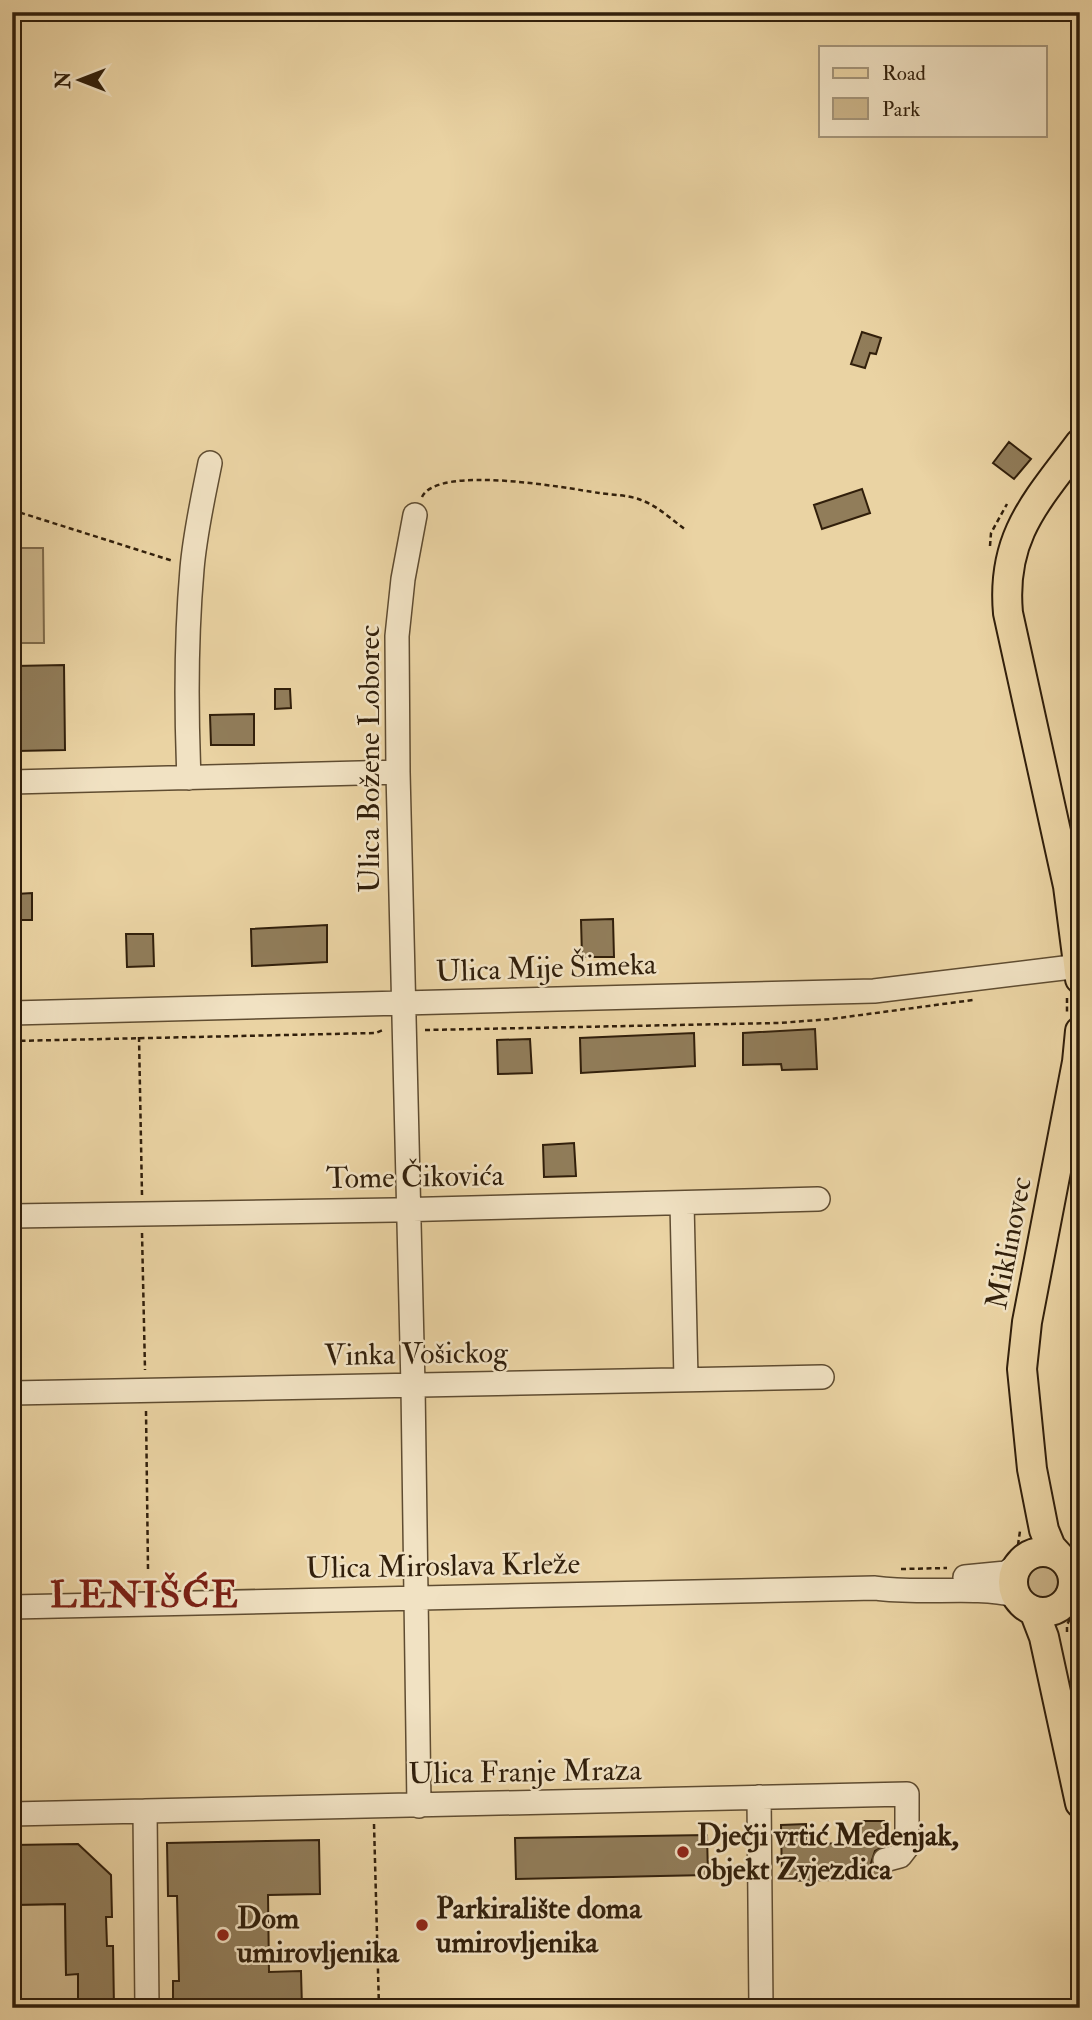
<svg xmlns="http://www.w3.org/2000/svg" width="1092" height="2020" font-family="'IM FELL Double Pica',serif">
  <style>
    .green { fill: #cbb489; stroke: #7e6a4a; stroke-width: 2 }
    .building { fill: #917d5a; stroke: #311f0b; stroke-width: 2 }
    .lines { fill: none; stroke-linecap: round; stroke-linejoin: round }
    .minor-casing { stroke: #5f4c31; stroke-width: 26 }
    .major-casing { stroke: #311f0b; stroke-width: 32 }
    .path { stroke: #311f0b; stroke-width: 2.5; stroke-dasharray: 5 3.5; stroke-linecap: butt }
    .minor { stroke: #f1e2c3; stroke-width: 23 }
    .major { stroke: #ead3a3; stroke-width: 28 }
    .poi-dot { fill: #8f2418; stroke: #f1e2c3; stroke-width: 2.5 }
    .labels { text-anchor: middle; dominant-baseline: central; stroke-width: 5; stroke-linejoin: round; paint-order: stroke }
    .street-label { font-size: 30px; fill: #311f0b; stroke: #f1e2c3 }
    .poi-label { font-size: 30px; font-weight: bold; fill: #311f0b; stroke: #f1e2c3; text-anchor: start }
    .district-label { font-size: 37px; font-weight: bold; letter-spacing: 2px; fill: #7a1f14; stroke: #f1e2c3 }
  </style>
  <rect width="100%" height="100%" fill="#ead3a3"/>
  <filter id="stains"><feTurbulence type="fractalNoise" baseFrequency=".00286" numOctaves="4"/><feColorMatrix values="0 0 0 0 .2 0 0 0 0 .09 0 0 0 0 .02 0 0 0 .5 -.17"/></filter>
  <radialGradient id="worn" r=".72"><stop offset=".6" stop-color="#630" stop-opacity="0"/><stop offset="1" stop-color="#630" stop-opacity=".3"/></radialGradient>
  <!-- green -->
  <path class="green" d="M12,548H43L44,643H12Z
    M1026 1582a16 16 0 1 1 32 0a16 16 0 1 1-32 0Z
    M65,1904L66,1974H78V2008H12V1905Z"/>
  <!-- building -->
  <path class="building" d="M862,332L881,338L876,354L870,353L865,368L851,364Z
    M1009,442L1031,459L1014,479L993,463Z
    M862,489L870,513L822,529L814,505Z
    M64,665L65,750L17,751L15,666Z
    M275,689H290L291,708L275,709Z
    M254,714V745H211L210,715Z
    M32,893V920H16V894Z
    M613,919L614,957H582L581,920Z
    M327,925V962L252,966L251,929Z
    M126,934H153L154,966L127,967Z
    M815,1029L817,1069L782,1070L781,1064L743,1065V1033Z
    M694,1033L695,1066L581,1073L580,1038Z
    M530,1039L532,1073L498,1074L497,1040Z
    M574,1143L576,1176L544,1177L543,1145Z
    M858,1821H884V1846L875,1851L871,1863L876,1870L885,1874V1879L782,1881L781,1825L806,1824V1844L858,1843Z
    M707,1835L708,1875L516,1879L515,1838Z
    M319,1840L320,1894L268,1895L269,1972L301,1971L302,2008H173V1981H179L177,1896H168L167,1843Z
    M78,1844L111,1875L112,1917H106L107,1946H113L114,2008H78V1974L66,1975L65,1904L12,1905V1845Z"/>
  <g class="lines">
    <!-- minor casing -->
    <g class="minor-casing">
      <path id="minor" d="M415,515L403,579L397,636L398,772L413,1386L419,1806
        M189,778C186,708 186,638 192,569C195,533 203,498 210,463
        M12,782L398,772
        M12,1013L874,991L1080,966
        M682,1203L686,1379
        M12,1216L394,1210L818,1199
        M12,1393L822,1377
        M1067,1564L1080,1572
        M965,1577L1006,1573L1019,1564
        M1071,1593L1080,1592
        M12,1607L875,1588C922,1595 970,1585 1016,1595
        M759,1797L761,2008
        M145,1811L147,2008
        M12,1814L907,1794V1847L900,1856L885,1860"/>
    </g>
    <!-- major casing -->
    <g class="major-casing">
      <path id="major" d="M1080,443C1037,501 1001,536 1008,613L1068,886L1080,979
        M1013 1582a30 30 0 1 1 60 0a30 30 0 1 1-60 0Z
        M1061,1558L1051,1547L1044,1530L1032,1469L1022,1369L1027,1322L1077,1062L1080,1031
        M1034,1611L1044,1637L1080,1803"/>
    </g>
    <!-- path -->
    <path class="path" d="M12,419L19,400
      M422,497C438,464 567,488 599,493C612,495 629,495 641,500C658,506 672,520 686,530
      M12,510L173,561
      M990,546L991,533L1007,504
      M1067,998V1012
      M425,1030L779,1023L831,1019L973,1000
      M139,1037L142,1195
      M12,1041L376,1033L383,1030
      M142,1233L145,1370
      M146,1411L148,1569
      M1018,1545L1020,1531
      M901,1569L947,1568
      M1067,1632V1625L1073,1612
      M374,1824L379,2008"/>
    <!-- minor -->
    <use href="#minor" class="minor"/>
    <!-- major -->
    <use href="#major" class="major"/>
  </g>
  <!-- markers -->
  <g class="poi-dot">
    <circle cx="683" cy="1852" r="7"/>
    <circle cx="422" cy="1925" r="7"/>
    <circle cx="223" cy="1935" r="7"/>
  </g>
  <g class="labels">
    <!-- street labels -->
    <g class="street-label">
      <text transform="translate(369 759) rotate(-90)">Ulica Božene Loborec</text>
      <text transform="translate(546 968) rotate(-2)">Ulica Mije Šimeka</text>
      <text transform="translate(415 1177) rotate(-1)">Tome Čikovića</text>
      <text transform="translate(1009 1243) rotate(-79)">Miklinovec</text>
      <text transform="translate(416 1354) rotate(-1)">Vinka Vošickog</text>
      <text transform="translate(443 1566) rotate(-1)">Ulica Miroslava Krleže</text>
      <text transform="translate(525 1772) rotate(-1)">Ulica Franje Mraza</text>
    </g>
    <!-- poi labels -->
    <g class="poi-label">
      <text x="697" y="1835">Dječji vrtić Medenjak,<tspan x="697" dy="34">objekt Zvjezdica</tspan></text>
      <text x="436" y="1908">Parkiralište doma<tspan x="436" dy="34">umirovljenika</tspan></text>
      <text x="237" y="1918">Dom<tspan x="237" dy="34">umirovljenika</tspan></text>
    </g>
    <!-- district labels -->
    <g class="district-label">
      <text x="145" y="1595">LENIŠĆE</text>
    </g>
  </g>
  <!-- margin -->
  <rect width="1092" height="2020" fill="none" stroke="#ead3a3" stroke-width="42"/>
  <rect x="14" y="14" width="1064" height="1992" fill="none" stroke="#311f0b" stroke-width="3.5"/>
  <rect x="21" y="21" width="1050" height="1978" fill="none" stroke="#311f0b" stroke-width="2"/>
  <!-- legend -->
  <rect x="819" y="46" width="228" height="91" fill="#f1e2c3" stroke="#a49479" stroke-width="2"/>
  <rect x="833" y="68" width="35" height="10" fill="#ead3a3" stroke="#a49479" stroke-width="2"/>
  <text x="882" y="80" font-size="21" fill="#311f0b">Road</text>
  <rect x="833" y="98" width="35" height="21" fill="#cbb489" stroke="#a49479" stroke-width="2"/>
  <text x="882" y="116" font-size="21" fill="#311f0b">Park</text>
  <!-- north arrow -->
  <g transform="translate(80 80) rotate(270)" stroke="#f1e2c3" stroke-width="5" paint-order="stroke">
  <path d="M0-5L12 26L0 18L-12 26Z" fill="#311f0b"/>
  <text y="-10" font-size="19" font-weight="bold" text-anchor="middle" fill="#311f0b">N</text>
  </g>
  <rect width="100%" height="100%" filter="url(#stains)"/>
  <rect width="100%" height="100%" fill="url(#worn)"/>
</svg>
